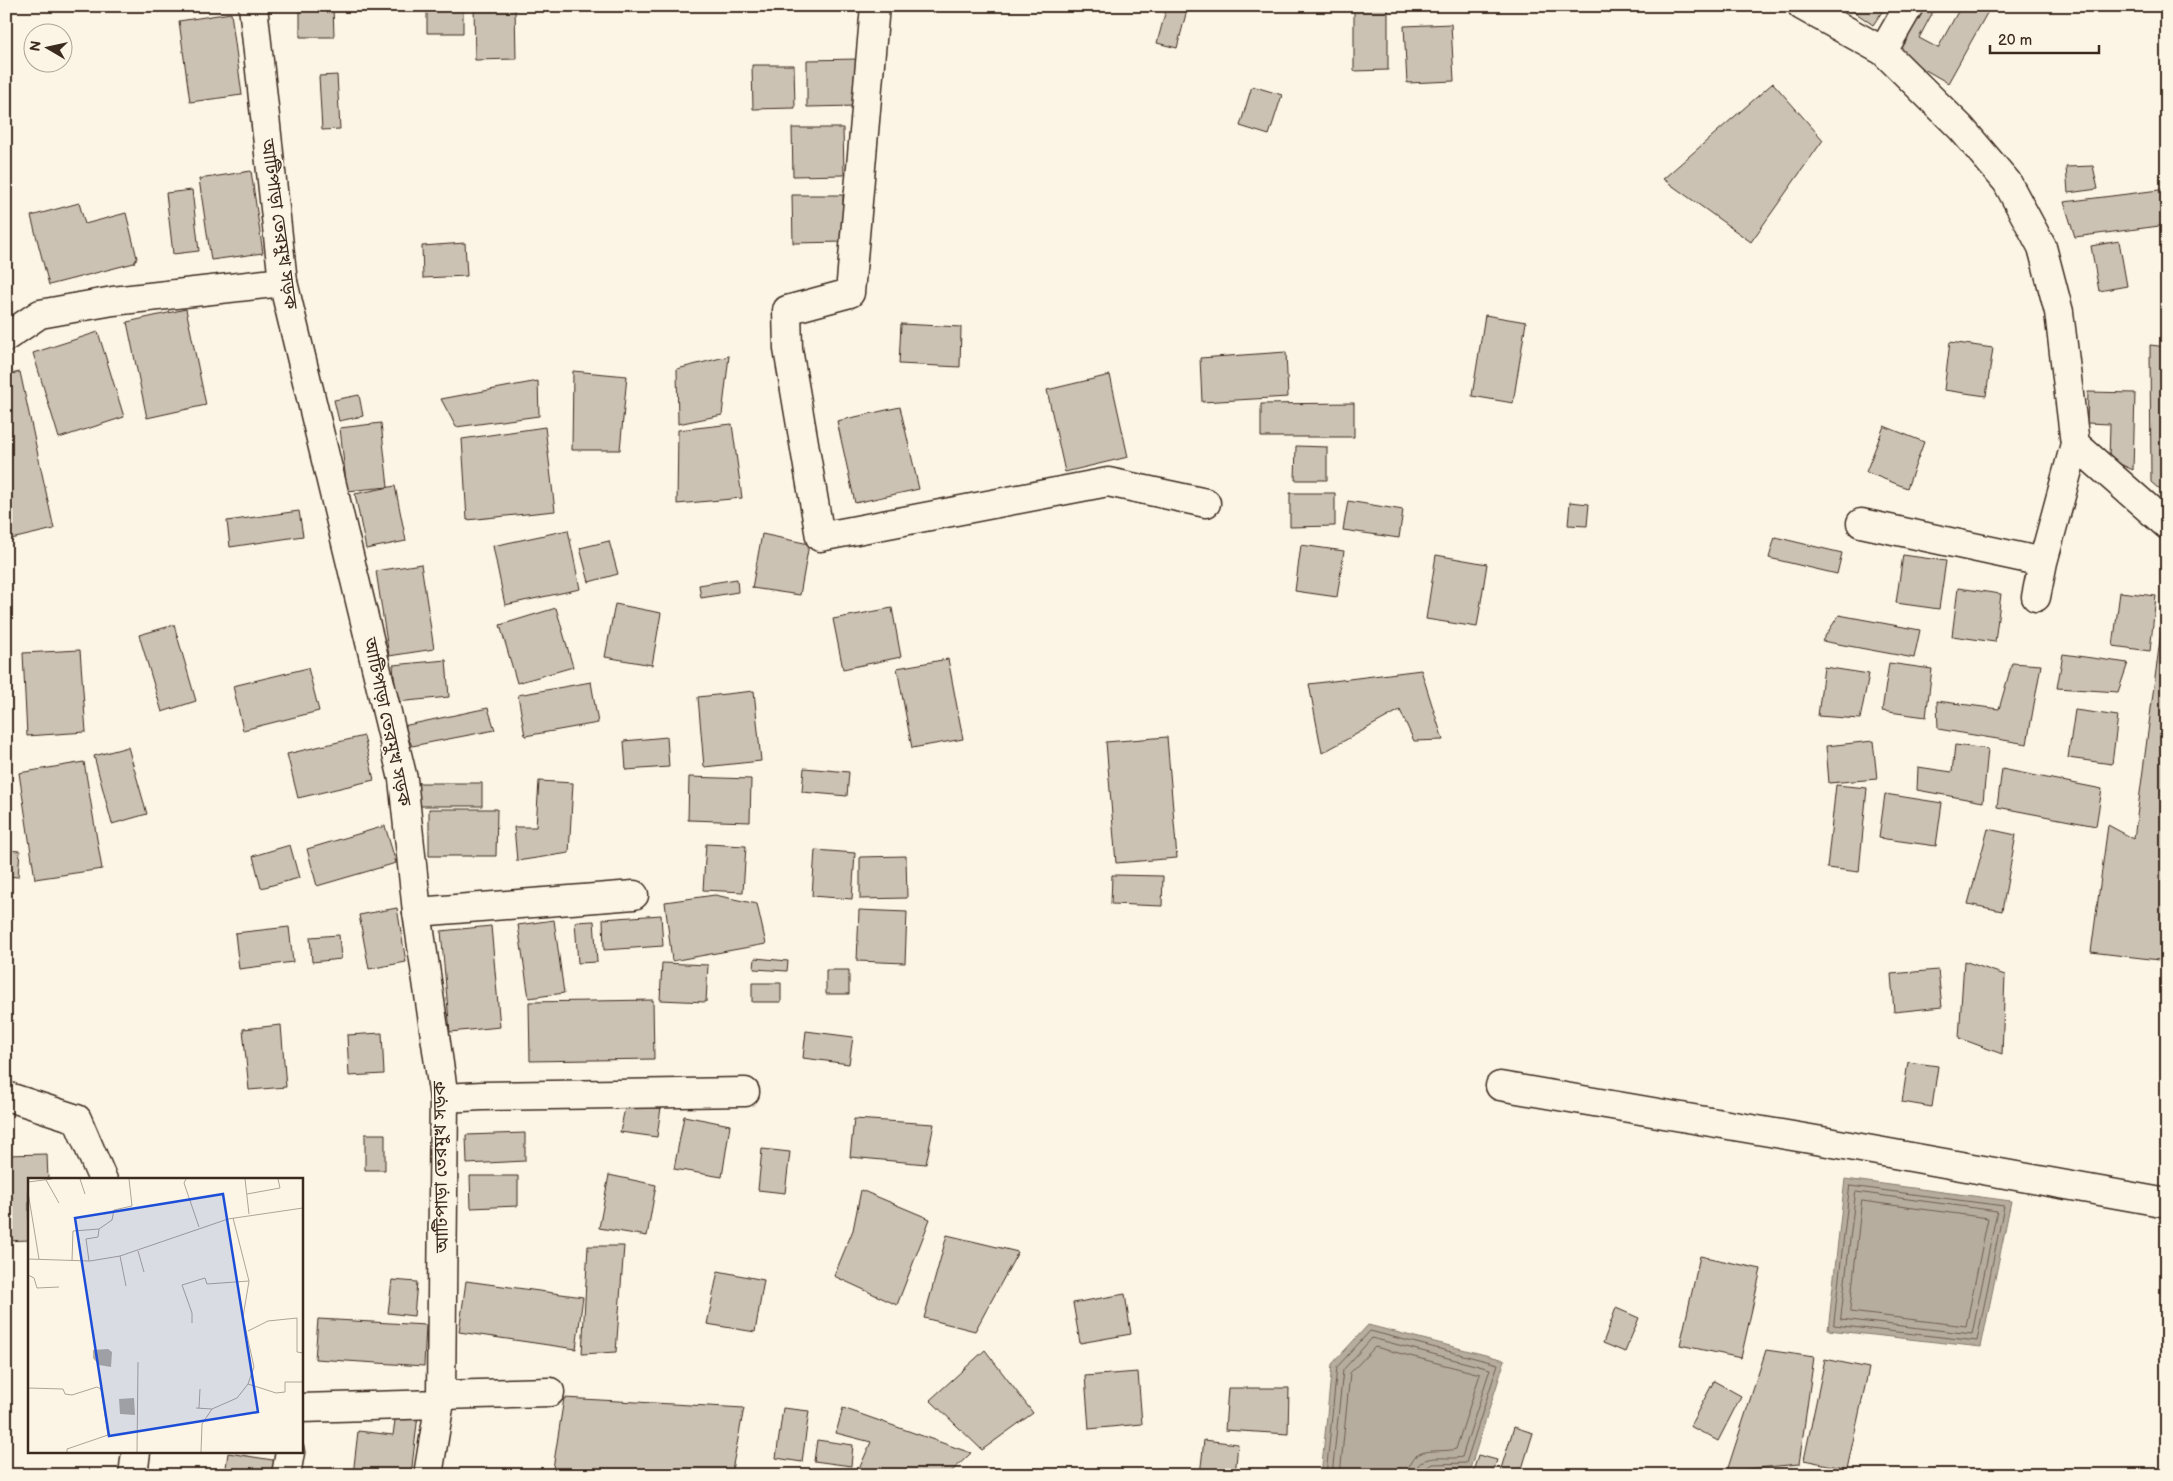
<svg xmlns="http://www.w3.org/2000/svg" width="2173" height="1481" font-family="'Balsamiq Sans','Noto Sans Bengali',sans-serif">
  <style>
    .water { fill: #b7ad9e; stroke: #85796b }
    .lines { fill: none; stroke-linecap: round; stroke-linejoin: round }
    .shore { stroke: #6d5e51; stroke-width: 1 }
    .building { fill: #ccc2b3; stroke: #3b2a1e }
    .street-casing { stroke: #3b2a1e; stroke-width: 31 }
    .secondary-casing { stroke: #3b2a1e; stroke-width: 31 }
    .street { stroke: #fcf5e5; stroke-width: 28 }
    .secondary { stroke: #fcf5e5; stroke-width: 28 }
    .labels { text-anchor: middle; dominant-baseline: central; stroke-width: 4; stroke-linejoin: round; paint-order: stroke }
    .street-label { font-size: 18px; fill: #3b2a1e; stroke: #fcf5e5 }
    .inset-road { fill: none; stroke: #afa495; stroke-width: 1 }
    .view { fill: #1d4ed8; fill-opacity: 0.15; stroke: #1d4ed8; stroke-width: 2.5 }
    .inset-edge { fill: none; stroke: #3b2a1e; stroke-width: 2.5 }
  </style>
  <rect width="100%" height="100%" fill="#fcf5e5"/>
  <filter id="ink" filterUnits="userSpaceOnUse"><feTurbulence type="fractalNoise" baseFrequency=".02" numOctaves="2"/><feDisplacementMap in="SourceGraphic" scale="10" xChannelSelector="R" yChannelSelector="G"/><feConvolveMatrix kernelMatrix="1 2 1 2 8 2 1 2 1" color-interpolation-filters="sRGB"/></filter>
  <g filter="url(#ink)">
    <!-- water -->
    <path class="water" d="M1845,1179L2011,1201L1981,1347L1828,1330Z
      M1368,1325L1505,1360L1470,1469H1432L1424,1475H1321L1332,1364Z"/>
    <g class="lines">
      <!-- shore -->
      <path class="shore" d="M1850,1186L2004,1206L1977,1341L1834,1325Z
        M1856,1192L1997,1211L1972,1334L1841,1319Z
        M1862,1201L1988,1218L1966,1326L1850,1312Z
        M1326,1475L1337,1367L1370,1331L1498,1364L1466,1463L1432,1464L1423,1470L1421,1475
        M1332,1475L1343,1370L1372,1338L1490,1369L1462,1457C1447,1461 1417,1450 1415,1475
        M1340,1475L1350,1373L1375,1347L1480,1374L1456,1449C1438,1454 1409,1443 1408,1475"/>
    </g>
    <!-- building -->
    <path class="building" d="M300,6H333L334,37H300Z
      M427,6H463V33H427Z
      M474,6H515L516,59L475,60Z
      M1167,6L1187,10L1177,48L1157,43Z
      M1354,6H1388V70L1354,71Z
      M1846,6H1886L1873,25Z
      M1916,6H1936L1919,38L1938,48L1961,6H1991L1948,83L1891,50Z
      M231,13L242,95L190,102L179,21Z
      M1451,24L1454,81L1407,83L1404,26Z
      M858,59V106L807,107V60Z
      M752,65H794L795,108L753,109Z
      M337,75L340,129L322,130L319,76Z
      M1773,83L1823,140L1751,242L1663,179Z
      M1252,86L1282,95L1269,135L1240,126Z
      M792,128H843L844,175L793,176Z
      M2093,166L2098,189L2068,193L2066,167Z
      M251,171L263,253L211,260L199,179Z
      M2167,189V225L2075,237L2064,202Z
      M192,190L199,251L173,254L166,193Z
      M792,195H843L844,242L793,243Z
      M79,203L85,224L126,213L137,258L134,263L49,285L31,216Z
      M2119,241L2127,286L2099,291L2091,246Z
      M465,243L467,276L423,278L422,246Z
      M186,309L206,405L147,418L127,322Z
      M1485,315L1526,322L1513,403L1472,396Z
      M901,324L961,327L960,367L899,364Z
      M98,332L124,417L59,438L33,353Z
      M1950,342L1993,348L1986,396L1944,390Z
      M2150,345L2167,347V496L2151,482Z
      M1286,352L1288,397L1202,402L1200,358Z
      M729,356L722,415L678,424L677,369Z
      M573,371L627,376L620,450H572Z
      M20,372L54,529L7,540L6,375Z
      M1110,375L1128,457L1065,472L1047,390Z
      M538,381L539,416L456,427L441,399Z
      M2088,392L2135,393L2133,470L2109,459L2110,424L2087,423Z
      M359,395L363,416L339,421L334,400Z
      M1354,403V437H1261V404Z
      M900,407L919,489L855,503L837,421Z
      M381,423L388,487L347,491L340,428Z
      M732,424L742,498L677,504L678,430Z
      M1884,426L1924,442L1907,488L1866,472Z
      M545,427L555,511L467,520L462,439Z
      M1296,446L1327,447V480H1295Z
      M395,486L406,541L366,549L355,494Z
      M1290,493H1335V526L1290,527Z
      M1348,501L1403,510L1399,538L1343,530Z
      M1570,502L1589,504L1587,526L1568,525Z
      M299,511L303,536L230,547L227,521Z
      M568,530L580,589L505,605L493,546Z
      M762,534L809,544L800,595L752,588Z
      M1775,537L1842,553L1837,574L1769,558Z
      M609,541L618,574L589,582L580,548Z
      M1301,545L1344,551L1337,597L1295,591Z
      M1436,555L1487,564L1477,627L1426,619Z
      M1903,555L1946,561L1939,609L1896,603Z
      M421,564L434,649L389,656L376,571Z
      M737,579L738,592L701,598L699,585Z
      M2167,586V961L2091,952L2108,825L2134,839Z
      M1958,588L2001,594L1995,642L1952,636Z
      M2120,592L2156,596L2150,651L2113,646Z
      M615,604L661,613L652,665L605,657Z
      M556,608L573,667L517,683L500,625Z
      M892,608L901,657L843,669L833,619Z
      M1839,615L1920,630L1914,658L1822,641Z
      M174,625L196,701L162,712L139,635Z
      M80,650L86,732L27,736L23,653Z
      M2063,654L2128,663L2118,692L2057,688Z
      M948,659L963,739L912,748L897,668Z
      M446,660L449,697L396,702L393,665Z
      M1889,663L1932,669L1926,717L1882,711Z
      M2012,663L2041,665L2027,744L1938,729L1937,701L1999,709Z
      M1824,667L1869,674L1860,719L1818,716Z
      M308,668L319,711L243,730L233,686Z
      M1421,670L1443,740L1414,741L1400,710L1322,753L1309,684Z
      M591,682L598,723L525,736L518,695Z
      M754,691L761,761L704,767L698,697Z
      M488,708L495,730L412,746L403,726Z
      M2075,710L2118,716L2112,764L2068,758Z
      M364,736L374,780L298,798L287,754Z
      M667,737L669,767L626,770L624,741Z
      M1167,737L1177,858L1116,863L1106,742Z
      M1873,741L1877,779L1829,783L1826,746Z
      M1955,745L1988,749L1983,802L1917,790L1918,767L1952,772Z
      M128,747L147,814L112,824L94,756Z
      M84,762L102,869L35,879L19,773Z
      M804,768L849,772L847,796L802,792Z
      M2002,769L2102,789L2096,826L1997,807Z
      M689,777L751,779L750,822L688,820Z
      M539,781L573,783L569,853L517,861L514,827H536Z
      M414,783H482V806H414Z
      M1836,785L1867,788L1859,872L1827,868Z
      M1885,794L1942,803L1936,846L1879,838Z
      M429,809H497L496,856H429Z
      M385,826L396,863L317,886L307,849Z
      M1988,829L2016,835L2002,911L1968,904Z
      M706,844L746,846L743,892L703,890Z
      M290,845L299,878L261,888L253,856Z
      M6,850L20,851L18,877L6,876Z
      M815,850L855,853L852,899L812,896Z
      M906,856L907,898L860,899V857Z
      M1112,875L1163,876L1162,906L1111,904Z
      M715,895L757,904L766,944L672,961L665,902Z
      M397,908L406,962L369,969L359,915Z
      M859,910L907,912L905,963L857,961Z
      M661,915L663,946L604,950L603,919Z
      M554,920L564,993L529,998L518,925Z
      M594,921L597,962L578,963L575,922Z
      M491,926L500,1027L450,1032L441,931Z
      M289,927L293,962L239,969L235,933Z
      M339,935L341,959L312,962L310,937Z
      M755,958L788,961L787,971L754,969Z
      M1964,961L2005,975L2002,1054L1959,1038Z
      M662,963L708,965L706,1002L660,1000Z
      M826,970H849V994H826Z
      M1938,970L1942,1007L1894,1012L1891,974Z
      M752,983H781V1002H752Z
      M653,1000L654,1059L530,1061L529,1002Z
      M281,1025L286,1087L249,1090L243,1029Z
      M806,1031L853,1037L849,1064L803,1058Z
      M382,1033L384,1074L349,1076L347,1035Z
      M1908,1062L1938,1066L1932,1107L1902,1102Z
      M626,1103L661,1107L657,1137L620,1132Z
      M684,1116L730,1125L722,1177L674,1169Z
      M854,1119L934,1124L926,1164L850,1157Z
      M525,1133V1161L467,1164L466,1135Z
      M365,1134H385V1170H365Z
      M762,1149L790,1152L785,1193L758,1190Z
      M47,1154L48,1180H29V1240L6,1241V1155Z
      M609,1175L656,1185L647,1236L599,1228Z
      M470,1176H518V1206L471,1208Z
      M861,1190L930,1219L897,1305L834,1276L853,1230Z
      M947,1235L1018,1252L975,1331L924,1318Z
      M588,1246H624L616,1352L582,1354Z
      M1700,1256L1761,1269L1741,1358L1680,1345Z
      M718,1271L764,1280L755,1332L707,1324Z
      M392,1280L417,1282L414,1316L388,1313Z
      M466,1281L583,1297L576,1349L459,1332Z
      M1125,1294L1131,1334L1080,1343L1073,1303Z
      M1616,1308L1639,1318L1625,1352L1603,1343Z
      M318,1319L426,1325L424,1366L315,1359Z
      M985,1350L1033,1413L982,1450L930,1400Z
      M1766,1350L1814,1357L1799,1464L1727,1471Z
      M1825,1359L1869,1368L1847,1469L1804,1460Z
      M1138,1372L1142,1424L1089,1429L1085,1376Z
      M1714,1381L1741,1396L1718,1441L1690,1426Z
      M1228,1388H1289L1288,1434L1225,1430Z
      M564,1398L744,1408L731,1475H552Z
      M783,1408L809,1411L802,1462L776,1458Z
      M843,1408L971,1453L948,1475H878L859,1469L871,1442L836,1433Z
      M396,1413L418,1415L411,1475H353L358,1431L393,1435Z
      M1514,1427L1533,1433L1520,1475H1499Z
      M817,1440L853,1445L851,1466L814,1461Z
      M1204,1440L1238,1444L1235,1475H1200Z
      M228,1453L279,1461L277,1475H225Z
      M1478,1455L1497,1460L1492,1475H1472Z"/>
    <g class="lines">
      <!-- street casing -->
      <g class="street-casing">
        <path id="street" d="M875,6L850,293L787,310L788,349L820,537L1108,482L1206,503
          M1802,6L1883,51L1961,128L2007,182L2042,247L2059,312L2075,444L2167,525
          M1883,51L1909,6
          M6,337L40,314L113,301L283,282
          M1861,523L2043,562
          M2036,597L2043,562L2075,444
          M417,912L634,895
          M1500,1086L1822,1141L2167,1203
          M6,1096L77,1119L103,1180
          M444,1098L482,1096L745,1092
          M441,1395L550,1392
          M301,1408L439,1404
          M133,1475L136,1452
          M286,1475L290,1452"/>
      </g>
      <!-- secondary casing -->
      <g class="secondary-casing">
        <path id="secondary" d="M253,6L283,282L403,779L417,912L444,1098L441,1395L428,1475"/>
      </g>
      <!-- street -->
      <use href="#street" class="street"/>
      <!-- secondary -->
      <use href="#secondary" class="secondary"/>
    </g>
  </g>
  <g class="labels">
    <!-- street labels -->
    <g class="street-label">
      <text transform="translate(279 224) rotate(82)">আটিপাড়া তেরমুখ সড়ক</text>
      <text transform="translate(387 722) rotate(78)">আটিপাড়া তেরমুখ সড়ক</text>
      <text transform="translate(441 1167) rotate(-91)">আটিপাড়া তেরমুখ সড়ক</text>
    </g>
  </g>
  <!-- overview -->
  <g transform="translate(28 1178)">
    <rect width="275" height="275" fill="#fcf5e5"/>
    <path d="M80,171L84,174L83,189L71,187L65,180V172ZM106,220L107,237L92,236L91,221Z" fill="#b7ad9e"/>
    <path class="inset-road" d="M52,1L57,16M158,1L156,5L171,49M217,1L221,36M18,2L31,25M0,4L24,1M0,14L11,81M219,16L252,10L250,1M110,73L116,94M92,78L98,108M0,81L62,83L92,78L200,41L275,30M44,83L45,53L71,51L84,42L86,32L104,28L101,1M61,83L58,61L70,59L71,51M0,97L6,100L9,110L31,109M164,145V135L154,107L177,100L179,106L221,103M220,153L240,143L269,140V174L275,175M220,206L248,215L257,214V204H275M0,210L35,211L37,216L44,217L69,209L73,211L80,257L39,271V274M168,230L184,231M171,230L172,211M109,274L110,184M173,274L174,246L184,231L209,220L220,206L226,189L215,139L221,103L205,40"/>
    <path class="view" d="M195,16L230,234L81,258L47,40Z"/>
    <rect width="275" height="275" class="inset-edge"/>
  </g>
  <!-- margin -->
  <rect width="2173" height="1481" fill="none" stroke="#fcf5e5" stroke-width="25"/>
  <rect x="12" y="12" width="2148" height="1456" fill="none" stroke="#3b2a1e" stroke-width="2" filter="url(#ink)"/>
  <!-- north arrow -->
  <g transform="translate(48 48) rotate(279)"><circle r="24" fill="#fcf5e5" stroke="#afa495"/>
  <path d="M0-4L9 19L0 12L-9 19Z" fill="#3b2a1e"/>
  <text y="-8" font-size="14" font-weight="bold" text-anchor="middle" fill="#3b2a1e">N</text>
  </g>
  <!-- scale -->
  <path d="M1990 45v8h109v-8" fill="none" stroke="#3b2a1e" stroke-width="2.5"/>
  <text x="1998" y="45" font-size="15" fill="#3b2a1e" stroke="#fcf5e5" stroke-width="4" paint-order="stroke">20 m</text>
</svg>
